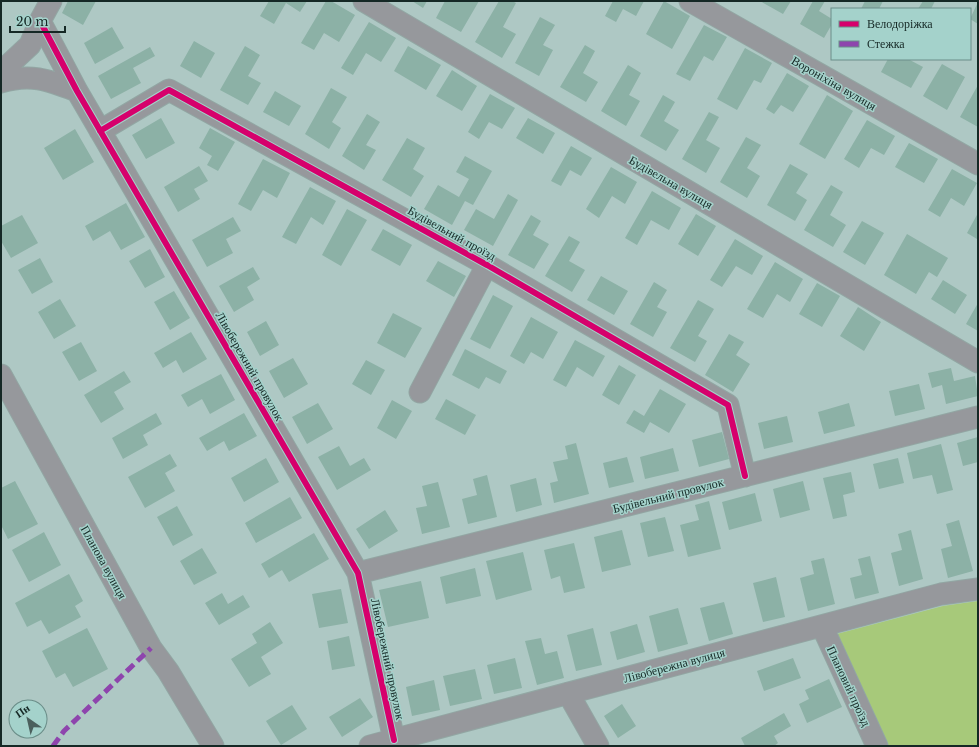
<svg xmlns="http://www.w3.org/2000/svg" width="979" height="747" font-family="'Libre Baskerville',serif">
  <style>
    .green { fill: #a7c97a }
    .building { fill: #8cb1a6 }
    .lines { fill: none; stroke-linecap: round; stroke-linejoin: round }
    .minor-casing { stroke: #92a6a3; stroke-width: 23 }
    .minor { stroke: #96989c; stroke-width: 21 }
    .quiet { stroke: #8e44ad; stroke-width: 5; stroke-dasharray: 10 5; stroke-linecap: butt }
    .cycleway-casing { stroke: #a4d2cb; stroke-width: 8 }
    .cycleway { stroke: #d6006c; stroke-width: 6 }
    .labels { text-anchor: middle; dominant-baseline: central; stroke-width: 3; stroke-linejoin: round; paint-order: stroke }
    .street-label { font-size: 12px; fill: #152825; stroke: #a4d2cb }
  </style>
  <rect width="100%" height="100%" fill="#aec8c4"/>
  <!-- green -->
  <path class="green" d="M978,601V746H884L833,635L943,606Z"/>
  <!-- building -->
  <path class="building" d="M68,1H96L83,25L62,13Z
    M269,1H307L300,12L286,3L274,24L260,16Z
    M326,1H331L355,15L339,42L324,33L314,50L301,43Z
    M412,1H427L423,8Z
    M445,1H479L461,32L436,18Z
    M499,1H512L516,3L503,27L516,34L502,58L475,42Z
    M613,1H644L636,16L623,9L616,22L605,16Z
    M664,1L690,16L672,49L646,34Z
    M760,1H791L783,14Z
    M813,1H825L819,11L832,19V24L824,38L800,24Z
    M865,1H883L879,9H861Z
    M923,1H935L931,9H918Z
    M978,2V24L970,19Z
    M540,17L555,25L543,45L553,50L539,76L515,63Z
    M369,22L396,38L381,62L366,53L353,75L341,68Z
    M704,25L727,37L713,61L704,56L690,81L676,74Z
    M112,27L124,48L95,64L84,43Z
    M194,41L215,53L201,78L180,66Z
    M585,45L595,51L583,73L598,82L586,102L560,87Z
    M245,46L260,55L248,76L261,83L248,105L220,90Z
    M408,46L441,65L426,90L394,71Z
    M150,47L155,56L133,68L141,83L111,99L98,76Z
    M745,48L772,63L761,83L754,80L737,110L717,99Z
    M888,59H908L923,67L911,88L881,72Z
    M942,64L965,77L947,110L923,96Z
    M628,65L641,73L629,95L640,101L626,126L601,111Z
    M452,70L477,86L462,111L436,96Z
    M787,73L809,86L793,112L781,105L774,114L766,109Z
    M978,85V127L960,117Z
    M331,88L347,97L332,122L341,128L329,149L305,134Z
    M275,91L301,106L289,126L263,112Z
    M490,94L515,108L502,129L489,122L479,139L468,132Z
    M663,95L675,102L664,121L679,130L666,151L640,136Z
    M827,95L853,111L825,159L799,144Z
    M709,112L719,117L706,140L720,148L706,173L682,159Z
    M367,114L380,122L366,145L376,150L364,170L342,156Z
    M161,118L175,143L146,159L132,135Z
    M528,118L555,133L543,154L516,138Z
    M867,120L895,136L884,155L871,148L859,168L844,159Z
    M210,128L235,142L218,171L207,165L212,156L199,148Z
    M75,129L94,162L63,180L44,148Z
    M746,137L761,145L747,168L760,176L747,198L720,182Z
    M407,138L425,148L413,169L424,176L411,197L382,180Z
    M909,143L938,159L924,183L895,167Z
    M571,146L592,158L581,176L570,170L561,186L551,181Z
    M465,156L492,171L473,205L465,201L452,225L424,209L438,185L459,197L469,179L456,172Z
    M263,159L290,173L277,198L263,190L251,211L238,204Z
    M790,164L808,174L796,193L807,200L795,221L767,205Z
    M199,166L208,181L194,189L200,199L178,212L164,187Z
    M611,167L637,182L625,204L612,196L599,218L586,209Z
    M952,169L977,183L964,206L951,198L940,217L928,210Z
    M831,185L843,192L830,215L846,225L833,247L804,230Z
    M310,187L336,201L323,225L311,217L296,244L282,237Z
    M652,191L681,208L669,230L651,220L637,245L625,238Z
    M508,194L518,200L493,246L464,230L476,209L494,219Z
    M126,203L145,237L121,250L110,231L93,241L85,226Z
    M347,209L367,220L341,266L322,255Z
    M978,213V237L977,239L967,233Z
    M696,214L716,226L698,256L678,244Z
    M22,215L38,243L11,258L1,241V226Z
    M531,215L541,221L533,235L549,244L534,269L508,255Z
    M233,217L241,231L226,239L233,253L207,267L192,240Z
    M862,221L884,233L865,265L843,252Z
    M383,229L412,245L400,266L371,250Z
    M907,234L948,258L937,277L929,272L916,294L884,275Z
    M569,236L580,242L569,261L585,270L572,292L545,276Z
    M735,239L763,256L752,275L736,266L722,287L710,280Z
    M150,249L165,277L145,288L129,261Z
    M40,258L53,282L32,294L18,270Z
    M438,261L466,276L454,297L426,281Z
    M775,262L803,279L790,302L777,294L763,318L747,309Z
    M253,267L260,279L247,287L254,300L234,312L219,286Z
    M601,276L628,291L614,315L587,300Z
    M943,280L967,295L955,314L931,299Z
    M654,282L667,290L657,307L667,312L653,337L630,324Z
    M817,283L840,296L822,327L799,314Z
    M174,291L190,318L170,330L154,302Z
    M493,295L513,306L490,349L470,339Z
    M60,299L76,326L54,339L38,312Z
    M698,300L714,309L698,336L707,341L695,362L670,348Z
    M978,303V331L966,324Z
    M858,307L881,322L864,351L840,336Z
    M393,313L422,328L405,358L377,343Z
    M531,317L558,332L543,359L531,352L524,364L510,356Z
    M266,321L279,345L260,356L247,332Z
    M191,332L207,359L183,373L176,360L163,368L154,353Z
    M729,334L744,342L736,355L750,364L733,392L705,375Z
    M575,340L605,356L593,377L577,367L566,387L553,380Z
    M81,342L97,371L79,381L62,352Z
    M465,349L507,371L500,384L486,377L479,389L452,375Z
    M293,358L308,384L284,398L269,371Z
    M366,360L385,370L371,395L352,384Z
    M619,365L636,375L619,405L602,395Z
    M951,368L954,381L975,376L978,396L946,404L942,385L932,388L928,373Z
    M124,371L131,382L114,392L124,409L101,423L84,395Z
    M221,374L235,400L210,414L202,399L188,407L181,395Z
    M919,384L925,409L895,416L889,391Z
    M660,389L686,404L669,433L650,422L644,433L626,423L634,410L644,416Z
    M446,399L476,415L465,435L435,419Z
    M392,400L412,411L396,439L377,428Z
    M318,403L333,429L307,444L292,417Z
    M849,403L855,426L824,434L818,412Z
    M156,413L162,424L143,435L148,445L123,459L112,438Z
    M244,413L257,436L229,451L224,441L207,451L199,438Z
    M787,416L793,442L764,449L758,423Z
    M722,432L729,459L699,467L692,440Z
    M978,437V462L963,466L957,443Z
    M576,443L589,494L554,503L550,483L558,481L553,462L568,459L565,446Z
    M941,444L953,490L937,494L932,475L913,479L907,453Z
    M339,446L350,466L364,458L371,470L337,490L318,457Z
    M673,448L679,471L645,479L640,457Z
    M170,454L177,466L165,473L175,491L145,508L128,477Z
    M627,457L634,482L609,488L603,463Z
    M266,458L279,482L244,502L231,478Z
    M898,458L904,483L879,489L873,464Z
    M851,472L855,492L843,495L847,516L833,519L823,478Z
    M487,475L497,517L468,524L462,499L477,495L473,479Z
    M536,478L542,505L516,512L510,485Z
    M15,481L38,524L8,539L1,525V488Z
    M803,481L810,510L780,518L773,489Z
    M438,482L450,527L422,534L416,508L427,506L422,486Z
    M755,493L762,521L729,530L722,502Z
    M290,497L302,518L256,543L245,523Z
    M709,501L721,549L688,557L680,525L699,520L695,505Z
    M177,506L193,535L173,546L157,517Z
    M385,510L398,531L369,549L356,529Z
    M665,517L674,551L648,557L640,523Z
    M959,520L973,571L948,578L941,549L952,546L946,524Z
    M622,530L631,565L602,572L594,537Z
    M911,530L923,579L899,586L891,553L902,550L898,534Z
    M44,532L61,565L29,582L12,550Z
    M314,533L329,559L289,582L282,570L269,578L261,564Z
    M574,543L585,588L564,593L560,576L551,579L544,550Z
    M202,548L217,573L194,585L180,561Z
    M523,552L532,590L496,600L486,561Z
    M870,556L879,593L855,599L850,578L862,575L858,559Z
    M824,558L835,604L808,611L800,578L814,574L811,561Z
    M475,568L481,596L446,604L440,577Z
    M69,574L83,601L75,606L81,617L49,634L41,620L27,627L15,603Z
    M776,577L785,617L763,622L753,583Z
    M421,581L429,618L388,627L379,590Z
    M341,589L348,623L319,628L312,594Z
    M222,593L228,604L243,595L250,607L219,625L205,603Z
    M724,602L733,634L709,641L700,608Z
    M678,608L688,644L658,652L649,616Z
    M270,622L283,643L261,657L271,674L249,687L231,659L257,643L252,634Z
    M637,624L645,652L617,660L610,632Z
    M87,628L108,669L73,687L65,673L56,678L42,651Z
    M593,628L602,665L576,671L567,635Z
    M349,636L355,666L332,670L327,641Z
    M541,638L545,654L557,651L564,678L537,685L525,641Z
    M515,658L522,688L494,694L487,665Z
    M793,658L801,678L764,691L757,671Z
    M475,669L482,699L450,706L443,676Z
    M829,679L842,707L807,723L799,704L809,699L805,690Z
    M434,680L440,710L412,716L406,687Z
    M360,698L373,717L342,737L329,717Z
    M622,704L636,726L618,738L604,716Z
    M292,705L307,729L281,745L266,721Z
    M784,713L791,726L774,736L778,743L774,746H745L741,738Z"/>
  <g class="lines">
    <!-- minor casing -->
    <g class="minor-casing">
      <path id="minor" d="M364,1L978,362
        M690,1L978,164
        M40,21L77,91L358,573L394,740
        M1,72L30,45L40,21L51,1
        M1,82C31,73 48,80 77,91
        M100,131L169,90L487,265L728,405L745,476
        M1,375L151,648L168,671L213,746
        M420,392L487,265
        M358,573L978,417
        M822,626L877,746
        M568,693L598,746
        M370,746L941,594L978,589"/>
    </g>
    <!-- minor -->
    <use href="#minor" class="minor"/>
    <!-- quiet -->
    <path class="quiet" d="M53,746L64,731L151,648"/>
    <!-- cycleway casing -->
    <g class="cycleway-casing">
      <path id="cycleway" d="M40,21L77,91L358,573L394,740
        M100,131L169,90L487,265L728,405L745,476"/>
    </g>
    <!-- cycleway -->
    <use href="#cycleway" class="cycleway"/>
  </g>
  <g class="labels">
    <!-- street labels -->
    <g class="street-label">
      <text transform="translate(834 83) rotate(30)">Вороніхіна вулиця</text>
      <text transform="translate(671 182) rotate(30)">Будівельна вулиця</text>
      <text transform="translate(452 233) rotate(29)">Будівельний проїзд</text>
      <text transform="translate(250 366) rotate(60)">Лівобережний провулок</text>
      <text transform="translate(668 495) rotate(-14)">Будівельний провулок</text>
      <text transform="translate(104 562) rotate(61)">Планова вулиця</text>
      <text transform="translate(388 659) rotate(78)">Лівобережний провулок</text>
      <text transform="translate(674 665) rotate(-15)">Лівобережна вулиця</text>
      <text transform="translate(849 686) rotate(65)">Плановий проїзд</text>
    </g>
  </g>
  <!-- border -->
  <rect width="979" height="747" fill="none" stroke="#152825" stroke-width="4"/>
  <!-- legend -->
  <rect x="831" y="8" width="140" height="52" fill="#a4d2cb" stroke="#6b8e89"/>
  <rect x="839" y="21" width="20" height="6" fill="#d6006c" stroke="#6b8e89"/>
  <text x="867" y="28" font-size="12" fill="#152825">Велодоріжка</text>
  <rect x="839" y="41" width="20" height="6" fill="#8e44ad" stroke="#6b8e89"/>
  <text x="867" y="48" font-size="12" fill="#152825">Стежка</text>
  <!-- north arrow -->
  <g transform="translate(28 719) rotate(326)"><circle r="19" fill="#a4d2cb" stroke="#6b8e89"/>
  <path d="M0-3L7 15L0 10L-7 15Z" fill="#4b605d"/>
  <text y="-6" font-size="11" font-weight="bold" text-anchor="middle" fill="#152825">Пн</text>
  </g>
  <!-- scale -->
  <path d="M10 26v6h55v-6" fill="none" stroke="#152825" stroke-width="2"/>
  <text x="16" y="26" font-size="12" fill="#152825" stroke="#a4d2cb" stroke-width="3" paint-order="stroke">20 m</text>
</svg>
